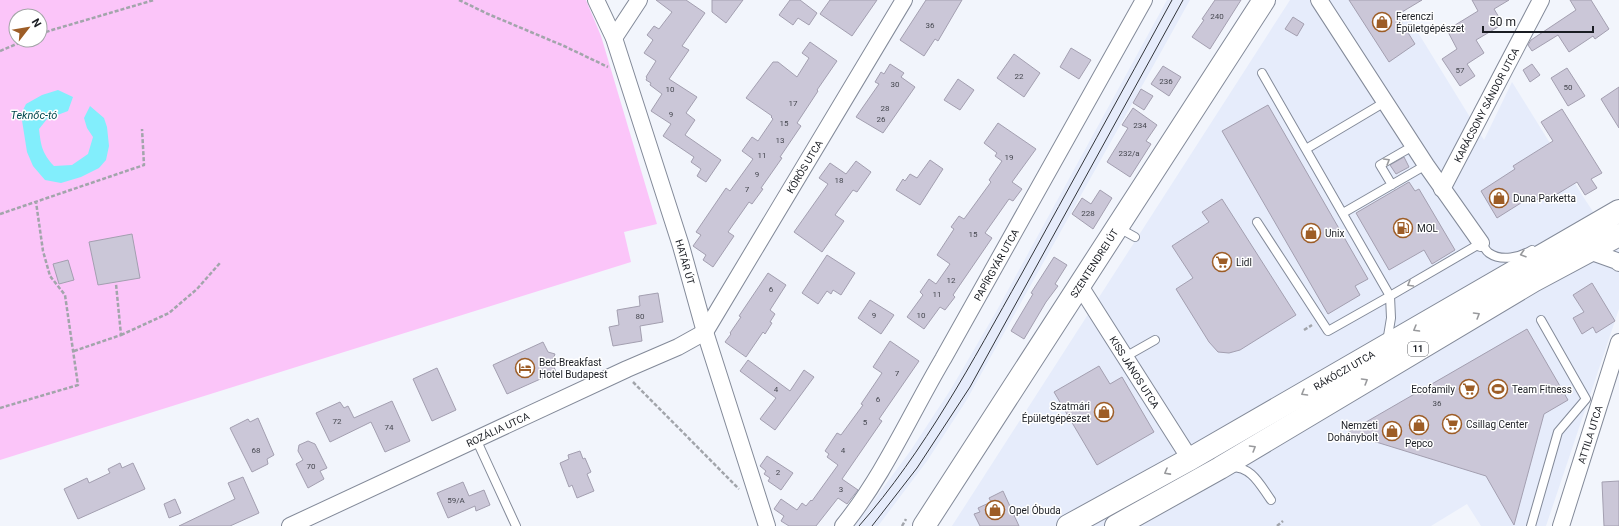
<svg xmlns="http://www.w3.org/2000/svg" width="1619" height="526" font-family="Roboto,sans-serif">
  <style>
    .built { fill: #e6ecfb }
    .green { fill: #fbc5f9; fill-rule: evenodd }
    .water { fill: #82eefc }
    .building { fill: #cbc7d8; stroke: #a39fb0 }
    .lines { fill: none; stroke-linecap: round; stroke-linejoin: round }
    .service-casing { stroke: #838a99; stroke-width: 10 }
    .minor-casing { stroke: #838a99; stroke-width: 18 }
    .secondary-casing { stroke: #838a99; stroke-width: 24 }
    .primary-casing { stroke: #838a99; stroke-width: 24 }
    .path { stroke: #a2a5ab; stroke-width: 2.5; stroke-dasharray: 4 2; stroke-linecap: butt }
    .service { stroke: #fff; stroke-width: 8 }
    .minor { stroke: #fff; stroke-width: 16 }
    .secondary { stroke: #fff; stroke-width: 22 }
    .primary { stroke: #fff; stroke-width: 22 }
    .tram { stroke: #31343a; stroke-width: 1 }
    .oneway { stroke: #98999c }
    .labels { text-anchor: middle; dominant-baseline: central; stroke-width: 3; stroke-linejoin: round; paint-order: stroke }
    .number-label { font-size: 8px; fill: #464850 }
    .shield { fill: #fff; stroke: #5f6165; stroke-width: 1 }
    .shield-label { font-size: 9px; font-weight: bold; fill: #1a1d23 }
    .poi-label { font-size: 10px; fill: #1a1d23; stroke: #fff; text-anchor: start }
    .street-label { font-size: 10px; fill: #1a1d23; stroke: #fff }
    .water-label { font-size: 11px; font-style: italic; fill: #00474f; stroke: #fff }
  </style>
  <rect width="100%" height="100%" fill="#f2f5fc"/>
  <!-- built -->
  <path class="built" d="M1167,0H1190L966,401L927,461L878,526H852L866,511L911,450L951,389L996,312Z
    M1290,0H1398L1484,140L1512,82L1584,198L1619,251V309L1546,526H1481L1467,504L1431,526H952Z"/>
  <!-- green -->
  <path class="green" d="M0,0H586L601,36L657,224L624,232L631,262L0,460ZM16,16H40V40H16Z"/>
  <!-- water -->
  <path class="water" d="M58,90L73,97L68,111L47,119L39,129C41,146 42,153 54,166L72,165L88,154L93,137L87,128L84,118L90,106L104,118L107,127L109,146L106,160L99,168L81,177L61,183L45,180L33,166L27,152L21,114L26,104L42,95Z"/>
  <!-- building -->
  <path class="building" d="M656,0H686L705,13L682,46L689,50L669,79L697,97L686,113L695,120L685,135L721,160L706,182L697,176L701,169L691,162L694,157L663,136L671,124L651,111L662,94L650,85L651,83L646,80L647,78L646,77L656,61L644,53L653,40L647,35L654,26L659,29L672,12Z
    M712,0H743L726,23L712,12Z
    M790,0H800L817,13L809,25L798,18L793,25L779,15Z
    M830,0H877L852,36L820,14Z
    M926,0H962L938,41L935,39L924,56L900,40Z
    M1215,0H1241L1210,49L1192,37L1204,20L1202,19Z
    M1349,0H1422L1397,15L1415,44L1389,62Z
    M1472,0H1509L1494,9L1503,24L1476,40L1484,53L1467,64L1475,76L1460,86L1442,59L1457,49L1447,30L1478,11Z
    M1570,0H1591L1609,29L1595,39L1593,36L1569,52L1558,35L1532,51L1528,45L1531,40L1576,10Z
    M1293,17L1304,24L1297,36L1285,29Z
    M810,42L837,61L817,90L818,91L797,123L801,126L780,157L782,158L761,188L763,189L752,204L749,202L728,232L734,236L713,267L703,260L706,255L693,246L701,235L696,232L726,188L730,191L753,159L742,151L752,137L758,141L773,119L771,117L772,116L746,98L773,62H778L797,77L809,58L802,53Z
    M1071,48L1091,60L1079,79L1060,67Z
    M1014,54L1040,73L1024,97L997,78Z
    M890,64L904,73L901,77L915,87L883,133L856,117L879,84L875,82L881,72L884,74Z
    M1532,64L1540,75L1530,82L1523,70Z
    M1163,66L1181,77L1169,96L1151,84Z
    M1567,68L1585,96L1568,106L1551,78Z
    M958,79L974,90L960,110L944,100Z
    M1619,87V128L1601,99Z
    M1141,89L1153,96L1144,110L1133,103Z
    M1268,105L1368,279L1355,286L1360,295L1328,314L1222,131Z
    M1133,108L1157,125L1146,141L1151,144L1130,177L1107,162L1128,128L1122,125Z
    M1562,109L1602,173L1591,179L1597,188L1585,195L1577,182L1549,199L1545,194L1535,201L1532,196L1497,218L1481,191L1515,169L1513,166L1553,141L1541,122Z
    M998,123L1036,149L1012,182L1022,189L1013,201L1009,199L985,233L992,238L953,295L955,297L945,310L940,307L924,329L907,317L923,295L920,292L929,279L936,284L950,264L937,255L954,229L951,227L959,216L964,219L991,182L989,180L1002,161L995,156L997,153L984,143Z
    M1404,157L1409,167L1396,174L1390,165Z
    M930,160L943,169L920,205L896,190L903,179L905,181L910,174L917,178Z
    M856,161L871,172L857,192L853,190L835,215L844,221L822,252L794,232L828,184L819,178L830,163L846,174Z
    M1409,182L1415,191L1419,189L1455,250L1432,264L1424,250L1389,270L1356,213Z
    M1100,190L1112,198L1093,229L1072,214L1082,198L1091,204Z
    M1222,199L1296,315L1240,350L1229,353L1218,352L1209,342L1176,289L1193,278L1172,246L1209,222L1202,212Z
    M132,234L140,278L98,285L89,242Z
    M827,255L855,273L841,295L833,290L831,294L827,291L818,304L802,293Z
    M1054,257L1067,265L1055,284L1058,286L1046,302L1024,339L1011,331L1033,294L1031,293Z
    M68,260L74,280L59,284L53,264Z
    M768,273L786,285L770,310L775,314L770,322L772,323L765,334L763,332L746,357L725,342L731,334L730,333L741,317L739,316Z
    M1592,283L1615,321L1596,333L1593,327L1582,334L1573,318L1584,312L1573,295Z
    M658,293L663,322L640,326L642,341L613,346L609,327L619,325L617,310L640,306L639,296Z
    M870,300L894,315L881,334L858,318Z
    M1527,329L1568,400L1544,414L1514,525L1486,476L1347,433Z
    M890,341L919,361L879,419L882,421L842,479L858,490L847,504L838,498L816,526H789L781,521L784,516L774,509L781,499L797,510L802,503L806,506L811,500L812,501L838,465L827,457L829,454L825,451L837,433L841,435L863,405L861,404L882,373L873,367Z
    M543,342L548,352L555,354L552,362L556,372L507,394L493,365Z
    M748,360L790,391L804,370L814,377L775,430L760,419L776,398L740,371Z
    M1099,366L1110,384L1122,377L1154,432L1097,465L1054,392Z
    M437,368L456,410L432,421L413,379Z
    M392,401L410,441L385,452L371,422L330,442L316,413L340,402L344,408L348,406L354,418Z
    M258,418L274,455L267,459L268,464L252,472L230,428L248,419L250,422Z
    M308,441L315,444L327,468L320,471L324,479L308,488L296,464L303,460L298,451L299,445Z
    M580,451L583,459L585,458L591,472L587,474L594,491L577,498L572,485L569,487L560,463L569,459L568,455Z
    M767,456L793,473L781,490L768,481L770,478L764,474L766,471L760,466Z
    M120,463L122,468L133,463L145,489L78,519L64,489L87,478L89,483L110,473L108,469Z
    M243,477L259,513L230,526H179L235,499L228,483Z
    M1619,481V526H1604L1602,482Z
    M463,482L469,496L484,490L490,505L476,511L475,506L448,518L437,493Z
    M1003,491L1019,526H980L974,514L980,512L978,508L991,502L989,498Z
    M175,499L181,513L169,518L164,504Z"/>
  <g class="lines">
    <!-- service casing -->
    <g class="service-casing">
      <path id="service" d="M1306,149L1385,102
        M1392,185L1380,165L1413,146
        M1343,213L1426,165
        M1257,222L1328,331L1390,296L1262,73
        M1117,227L1135,237
        M1387,342L1391,318L1390,296L1481,243C1484,246 1486,251 1489,253C1502,262 1520,257 1532,250
        M1125,357L1155,340
        M476,439L516,526
        M1230,467C1252,466 1260,485 1271,500
        M1531,526L1558,432L1586,399L1541,320"/>
    </g>
    <!-- minor casing -->
    <g class="minor-casing">
      <g id="minor">
        <path id="s1" d="M596,0L614,38L681,246L705,332L767,526"/>
        <path d="M1319,0L1426,165L1481,243"/>
        <path d="M614,38L639,0"/>
        <path id="s2" d="M1442,189L1541,0"/>
        <path d="M1589,251L1617,261L1619,263"/>
        <path id="s3" d="M1080,286L1190,459"/>
        <path id="s4" d="M705,332L904,0"/>
        <path id="s5" d="M290,526L627,369L678,347L705,332"/>
        <path id="s6" d="M843,526C884,475 910,415 943,359C1010,239 1078,120 1144,0"/>
        <path id="s7" d="M1561,526L1619,342"/>
      </g>
    </g>
    <!-- secondary casing -->
    <g class="secondary-casing">
      <g id="secondary">
        <path id="s8" d="M924,526L1264,0"/>
      </g>
    </g>
    <!-- primary casing -->
    <g class="primary-casing">
      <g id="primary">
        <path id="s9" d="M1068,526L1190,459L1619,211"/>
        <path d="M1116,526L1220,468L1533,281L1619,235"/>
      </g>
    </g>
    <!-- path -->
    <path class="path" d="M459,0L488,14L564,46L608,67
      M40,34L52,30L154,0
      M0,51L26,40
      M0,214L144,165L142,129
      M1304,330L1312,325
      M121,335L169,313L197,289L220,263
      M74,351L121,335L116,284
      M633,382L739,489
      M0,408L78,385L65,295L50,276L43,251L36,202
      M902,526L906,519
      M1277,526L1283,521"/>
    <!-- service -->
    <use href="#service" class="service"/>
    <!-- minor -->
    <use href="#minor" class="minor"/>
    <!-- secondary -->
    <use href="#secondary" class="secondary"/>
    <!-- primary -->
    <use href="#primary" class="primary"/>
    <!-- tram -->
    <path class="tram" d="M859,526C925,451 972,362 1021,275C1071,184 1122,92 1172,0
      M872,526L917,468L970,387L1183,0"/>
  </g>
  <!-- one-way arrows -->
  <defs><path id="oneway-chevron" d="M-2-3.5L2.5 0L-2 3.5" fill="none" stroke-width="1.6" stroke-linecap="round" stroke-linejoin="round"/></defs>
  <g class="oneway">
    <use href="#oneway-chevron" transform="translate(1387 161) rotate(-31)"/>
    <use href="#oneway-chevron" transform="translate(1523 254) rotate(163)"/>
    <use href="#oneway-chevron" transform="translate(1410 284) rotate(150)"/>
    <use href="#oneway-chevron" transform="translate(1477 315) rotate(-31)"/>
    <use href="#oneway-chevron" transform="translate(1416 329) rotate(150)"/>
    <use href="#oneway-chevron" transform="translate(1365 381) rotate(-31)"/>
    <use href="#oneway-chevron" transform="translate(1304 393) rotate(150)"/>
    <use href="#oneway-chevron" transform="translate(1253 448) rotate(-31)"/>
    <use href="#oneway-chevron" transform="translate(1167 472) rotate(151)"/>
  </g>
  <!-- icons -->
  <defs>
    <g id="shop-ring" transform="scale(1)"><circle r="9.5" fill="#fff" stroke="#9d5d26" stroke-width="1.5"/><path d="M-5-2.5h2.3a2.7 3.5 0 0 1 5.4 0H5L5.5 6h-11ZM-1.5-2.5h3a1.5 2.3 0 0 0-3 0Z" fill="#9d5d26"/></g>
    <g id="fuel-ring" transform="scale(1)"><circle r="9.5" fill="#fff" stroke="#9d5d26" stroke-width="1.5"/><path d="M-5.5-6h7V0h2V4h1.3V-2.5L3-4.5l.8-.8L6-3V5H2.5V1h-1V6h-7ZM-4.2-4.7v3.2H.2V-4.7Z" fill="#9d5d26"/></g>
    <g id="supermarket-ring" transform="scale(1)"><circle r="9.5" fill="#fff" stroke="#9d5d26" stroke-width="1.5"/><path d="M-6-5.5h2.5l.6 2H6L4.5 2H-2.5L-4.4-4H-6ZM-1.5 3.2a1.3 1.3 0 1 0 .1 0ZM3 3.2a1.3 1.3 0 1 0 .1 0Z" fill="#9d5d26"/></g>
    <g id="hotel-ring" transform="scale(1)"><circle r="9.5" fill="#fff" stroke="#9d5d26" stroke-width="1.5"/><path d="M-6-4.5h1.5V1H6V5H4.5V3h-9V5H-6ZM-4 0a1.8 1.8 0 1 1 3.6 0ZM.5 0V-2.5h3Q6-2.5 6 0Z" fill="#9d5d26"/></g>
    <g id="stadium-ring" transform="scale(1)"><circle r="9.5" fill="#fff" stroke="#9d5d26" stroke-width="1.5"/><path d="M0-5a6.5 5 0 1 0 0 10a6.5 5 0 1 0 0-10ZM-3.5-1.8h7v3.6h-7Z" fill="#9d5d26"/></g>
  </defs>
  <g fill-rule="evenodd">
    <use href="#shop-ring" x="1382" y="22"/>
    <use href="#shop-ring" x="1499" y="198"/>
    <use href="#fuel-ring" x="1403" y="228"/>
    <use href="#shop-ring" x="1311" y="233"/>
    <use href="#supermarket-ring" x="1222" y="262"/>
    <use href="#hotel-ring" x="525" y="368"/>
    <use href="#supermarket-ring" x="1469" y="389"/>
    <use href="#stadium-ring" x="1498" y="389"/>
    <use href="#shop-ring" x="1104" y="412"/>
    <use href="#supermarket-ring" x="1452" y="424"/>
    <use href="#shop-ring" x="1419" y="425"/>
    <use href="#shop-ring" x="1392" y="431"/>
    <use href="#shop-ring" x="995" y="510"/>
  </g>
  <g class="labels">
    <!-- number labels -->
    <g class="number-label">
      <text x="1217" y="16">240</text>
      <text x="930" y="25">36</text>
      <text x="1460" y="70">57</text>
      <text x="1019" y="76">22</text>
      <text x="1166" y="81">236</text>
      <text x="895" y="84">30</text>
      <text x="1568" y="87">50</text>
      <text x="670" y="89">10</text>
      <text x="793" y="103">17</text>
      <text x="885" y="108">28</text>
      <text x="671" y="114">9</text>
      <text x="881" y="119">26</text>
      <text x="784" y="123">15</text>
      <text x="1140" y="125">234</text>
      <text x="780" y="140">13</text>
      <text x="1129" y="153">232/a</text>
      <text x="762" y="155">11</text>
      <text x="1009" y="157">19</text>
      <text x="757" y="174">9</text>
      <text x="839" y="180">18</text>
      <text x="747" y="189">7</text>
      <text x="1088" y="213">228</text>
      <text x="973" y="234">15</text>
      <text x="951" y="280">12</text>
      <text x="771" y="289">6</text>
      <text x="937" y="294">11</text>
      <text x="874" y="315">9</text>
      <text x="921" y="315">10</text>
      <text x="640" y="316">80</text>
      <text x="897" y="373">7</text>
      <text x="776" y="389">4</text>
      <text x="878" y="399">6</text>
      <text x="1437" y="403">36</text>
      <text x="337" y="421">72</text>
      <text x="865" y="422">5</text>
      <text x="389" y="427">74</text>
      <text x="256" y="450">68</text>
      <text x="843" y="450">4</text>
      <text x="311" y="466">70</text>
      <text x="778" y="472">2</text>
      <text x="841" y="489">3</text>
      <text x="456" y="500">59/A</text>
    </g>
    <!-- shield labels -->
    <rect class="shield" x="1408" y="342" width="20" height="14" rx="3"/>
    <g class="shield-label">
      <text x="1418" y="349">11</text>
    </g>
    <!-- poi labels -->
    <g class="poi-label">
      <text x="1396" y="16">Ferenczi<tspan x="1396" dy="12">Épületgépészet</tspan></text>
      <text x="1513" y="198">Duna Parketta</text>
      <text x="1417" y="228">MOL</text>
      <text x="1325" y="233">Unix</text>
      <text x="1236" y="262">Lidl</text>
      <text x="539" y="362">Bed-Breakfast<tspan x="539" dy="12">Hotel Budapest</tspan></text>
      <text x="1455" y="389" text-anchor="end">Ecofamily</text>
      <text x="1512" y="389">Team Fitness</text>
      <text x="1090" y="406" text-anchor="end">Szatmári<tspan x="1090" dy="12">Épületgépészet</tspan></text>
      <text x="1466" y="424">Csillag Center</text>
      <text x="1378" y="425" text-anchor="end">Nemzeti<tspan x="1378" dy="12">Dohánybolt</tspan></text>
      <text x="1419" y="443" text-anchor="middle">Pepco</text>
      <text x="1009" y="510">Opel Óbuda</text>
    </g>
    <!-- street labels -->
    <g class="street-label">
      <text stroke="none"><textPath href="#s2" startOffset="95">KARÁCSONY SÁNDOR UTCA</textPath></text>
      <text stroke="none"><textPath href="#s4" startOffset="193">KÖRÖS UTCA</textPath></text>
      <text stroke="none"><textPath href="#s1" startOffset="277">HATÁR ÚT</textPath></text>
      <text stroke="none"><textPath href="#s8" startOffset="313">SZENTENDREI ÚT</textPath></text>
      <text stroke="none"><textPath href="#s6" startOffset="303">PAPÍRGYÁR UTCA</textPath></text>
      <text stroke="none"><textPath href="#s9" startOffset="317">RÁKÓCZI UTCA</textPath></text>
      <text stroke="none"><textPath href="#s3" startOffset="102">KISS JÁNOS UTCA</textPath></text>
      <text stroke="none"><textPath href="#s5" startOffset="229">ROZÁLIA UTCA</textPath></text>
      <text stroke="none"><textPath href="#s7" startOffset="96">ATTILA UTCA</textPath></text>
    </g>
    <!-- water labels -->
    <g class="water-label">
      <text x="34" y="115">Teknőc-tó</text>
    </g>
  </g>
  <!-- north arrow -->
  <g transform="translate(28 28) rotate(59)"><circle r="19" fill="#ffffff" stroke="#a3a5a7"/>
  <path d="M0-3L7 15L0 10L-7 15Z" fill="#9d5d26"/>
  <text y="-6" font-size="11" font-weight="bold" text-anchor="middle" fill="#1a1d23">N</text>
  </g>
  <!-- scale -->
  <path d="M1483 26v6h110v-6" fill="none" stroke="#1a1d23" stroke-width="2"/>
  <text x="1489" y="26" font-size="12" fill="#1a1d23" stroke="#ffffff" stroke-width="3" paint-order="stroke">50 m</text>
</svg>
